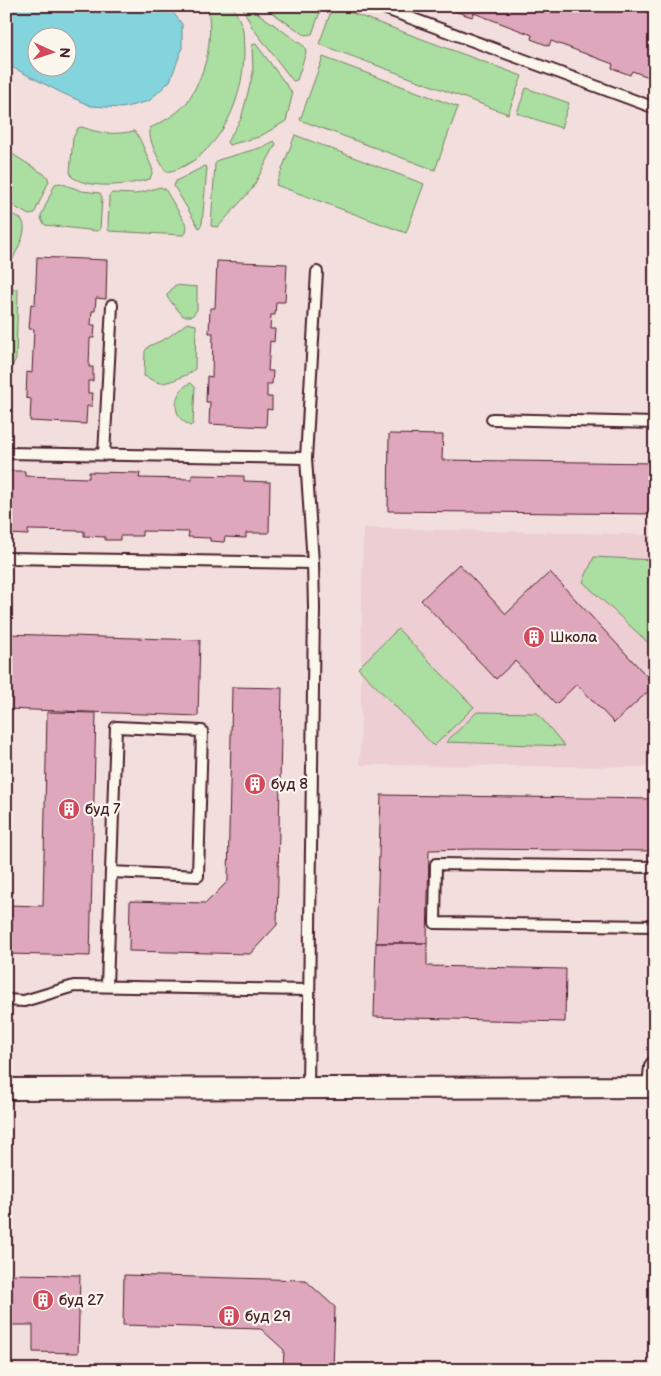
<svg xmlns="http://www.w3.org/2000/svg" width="661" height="1376" font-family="'Balsamiq Sans',sans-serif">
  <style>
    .built { fill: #ecced3 }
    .green { fill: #aadfa1; stroke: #7a7f66 }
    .water { fill: #83d4dd; stroke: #6c8c96; fill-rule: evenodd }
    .building { fill: #dea7bb; stroke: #4a1f2b }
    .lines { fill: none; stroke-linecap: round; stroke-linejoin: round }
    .service-casing { stroke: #4a1f2b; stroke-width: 14 }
    .minor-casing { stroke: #4a1f2b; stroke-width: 24 }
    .service { stroke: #fbf7ec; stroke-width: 10 }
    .minor { stroke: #fbf7ec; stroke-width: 20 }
    .labels { text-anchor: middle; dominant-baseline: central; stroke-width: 4.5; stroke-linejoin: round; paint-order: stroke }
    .poi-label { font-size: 15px; fill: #4a1f2b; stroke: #fbf7ec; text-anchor: start }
  </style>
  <rect width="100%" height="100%" fill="#f2dfdd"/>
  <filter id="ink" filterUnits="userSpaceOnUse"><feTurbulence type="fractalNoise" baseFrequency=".02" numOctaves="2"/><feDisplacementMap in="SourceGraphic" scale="10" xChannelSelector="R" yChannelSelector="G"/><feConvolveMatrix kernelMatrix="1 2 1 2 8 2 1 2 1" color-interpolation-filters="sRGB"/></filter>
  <g filter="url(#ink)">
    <!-- built -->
    <path class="built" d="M363,528L655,535V767L360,765Z"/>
    <!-- green -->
    <path class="green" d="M208,6H233C236,14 242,23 243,31C244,37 243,44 244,50C244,91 229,133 196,159C188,164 174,173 165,171C159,159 148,142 150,128C163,122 175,115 185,105C188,101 191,96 193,92C209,64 212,37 208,6Z
      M242,6H248L305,47L306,52L297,80L293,81L252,27Z
      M262,6H322L312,34L305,35Z
      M333,6L522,76L508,114L319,44Z
      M256,44L291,91L292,96L286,121L259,137L229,145L227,142L241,119L253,73L252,45Z
      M323,57L458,107L435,170L300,120Z
      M526,88L569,103L561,128L517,113Z
      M82,127C100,134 116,135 134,131C140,135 149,162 153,170L150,179C129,185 92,190 72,177L70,172L73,138L78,128Z
      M295,135L424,184L406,233L276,185Z
      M274,141L276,144L252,189L218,227L211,226L215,164L218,160L263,147Z
      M6,150L47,176L49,181L34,214L29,215L6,202Z
      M205,166L207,168L202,224L199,228L174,186L176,181Z
      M60,183L82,191L100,193L102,197L100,230L97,231L45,225L42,221L41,216L55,184Z
      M160,187L165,189L187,226L186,233L183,235L109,231L108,229L109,196L112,193L136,194Z
      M6,211C10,214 18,216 21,219C30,229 17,249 13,259L6,261Z
      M175,285L197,287V310L192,316H183L167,297V295Z
      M12,289H18L16,359L11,368L6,371V293Z
      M187,323L196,325L195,369C191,374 167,384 160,383C155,382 149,378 144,376L145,351L149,346L167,338Z
      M191,383L195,387L193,424L190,426C187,424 183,421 180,418C172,406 177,388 191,383Z
      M594,557L655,560V649L583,582Z
      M398,629L474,707L434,746L358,668Z
      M477,712L537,713L565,746L446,742Z"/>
    <!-- water -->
    <path class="water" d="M6,6H168L182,24V49L170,81L149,101L122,108L91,106L60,92L6,64ZM38,38H68V68H38Z"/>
    <!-- building -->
    <path class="building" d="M454,6H630L655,15V79L632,71L630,75L622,72L612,68L613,64L551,41L549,46L531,39L532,35L474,13L472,17L454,11Z
      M37,257L107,260L106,299L96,298L95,311H92L91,325H95L94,338H90L89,367H93V381H88V393H93L92,406H87L86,424L30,421L31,399L26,398L27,372L32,373L34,329H29L31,304L35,305Z
      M217,261L287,264L285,302H276L275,315H271L270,329H275L274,342L270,341L268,371H273L272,384H267V397H272V410L267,409L266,427L209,424L210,402H206L207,376L212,377L213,333H209L210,308H215Z
      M389,434L443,435L442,460L655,463V514L388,511Z
      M6,471H25V476L89,478V472L140,473L139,478L192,479V475L244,476V481L270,482L269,533H246V538L225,537L224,542L210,541V538L188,537L189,532L142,531V536H120V540H105V537L84,536V531L28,530V535L7,534L6,539Z
      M459,564L506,614L550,572L655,685L614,723L577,684L556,704L515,661L496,679L421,600Z
      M6,634L200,640L198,716L6,709Z
      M232,687L282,688L277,925L250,954L129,951L130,901L206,903L228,881Z
      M47,712L96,713L90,956L6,954V905L43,906Z
      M381,795L655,799V851L474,849L429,850L427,943H376Z
      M376,943H427V966L566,969L565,1022L374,1017Z
      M6,1274L80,1275L78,1353L33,1352V1325H6Z
      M124,1275L305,1280L335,1307L333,1370H283L284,1350L261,1329L123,1325Z"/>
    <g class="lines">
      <!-- service casing -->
      <g class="service-casing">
        <path id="service" d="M378,6L655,108
          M492,419L655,423
          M6,453L306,458
          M104,455L112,305
          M6,558L313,563
          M655,867L436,864L435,923L655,926
          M107,986L116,727L202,731L198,876L111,872
          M6,1000L24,1001L74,986L309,990
          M308,1088L314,608L313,563L306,458L317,272"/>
      </g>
      <!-- minor casing -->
      <g class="minor-casing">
        <path id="minor" d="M653,1087L655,1067
          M6,1089L655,1087"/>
      </g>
      <!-- service -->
      <use href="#service" class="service"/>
      <!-- minor -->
      <use href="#minor" class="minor"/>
    </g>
  </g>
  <!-- icons -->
  <defs>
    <g id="building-disc" transform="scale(1.125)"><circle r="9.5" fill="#d1495b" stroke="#fbf7ec"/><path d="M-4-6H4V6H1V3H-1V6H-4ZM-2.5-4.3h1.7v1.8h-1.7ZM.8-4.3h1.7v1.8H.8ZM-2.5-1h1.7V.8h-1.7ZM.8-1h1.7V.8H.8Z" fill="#fff"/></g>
  </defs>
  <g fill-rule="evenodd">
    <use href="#building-disc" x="534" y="637"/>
    <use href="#building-disc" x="255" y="784"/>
    <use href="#building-disc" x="69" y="809"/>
    <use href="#building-disc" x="43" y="1300"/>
    <use href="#building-disc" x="229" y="1316"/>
  </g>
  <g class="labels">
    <!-- poi labels -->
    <g class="poi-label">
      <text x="550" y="637">Школа</text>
      <text x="271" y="784">буд 8</text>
      <text x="85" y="809">буд 7</text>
      <text x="59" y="1300">буд 27</text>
      <text x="245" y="1316">буд 29</text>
    </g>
  </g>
  <!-- margin -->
  <rect width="661" height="1376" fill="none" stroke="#fbf7ec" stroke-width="25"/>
  <rect x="12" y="12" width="636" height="1351" fill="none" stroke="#4a1f2b" stroke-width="2" filter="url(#ink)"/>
  <!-- north arrow -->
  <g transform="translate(52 52) rotate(93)"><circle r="24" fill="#fbf7ec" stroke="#b4a19f"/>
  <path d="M0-4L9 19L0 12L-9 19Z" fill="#d1495b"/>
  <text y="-8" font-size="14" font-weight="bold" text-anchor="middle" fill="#4a1f2b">N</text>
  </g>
</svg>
